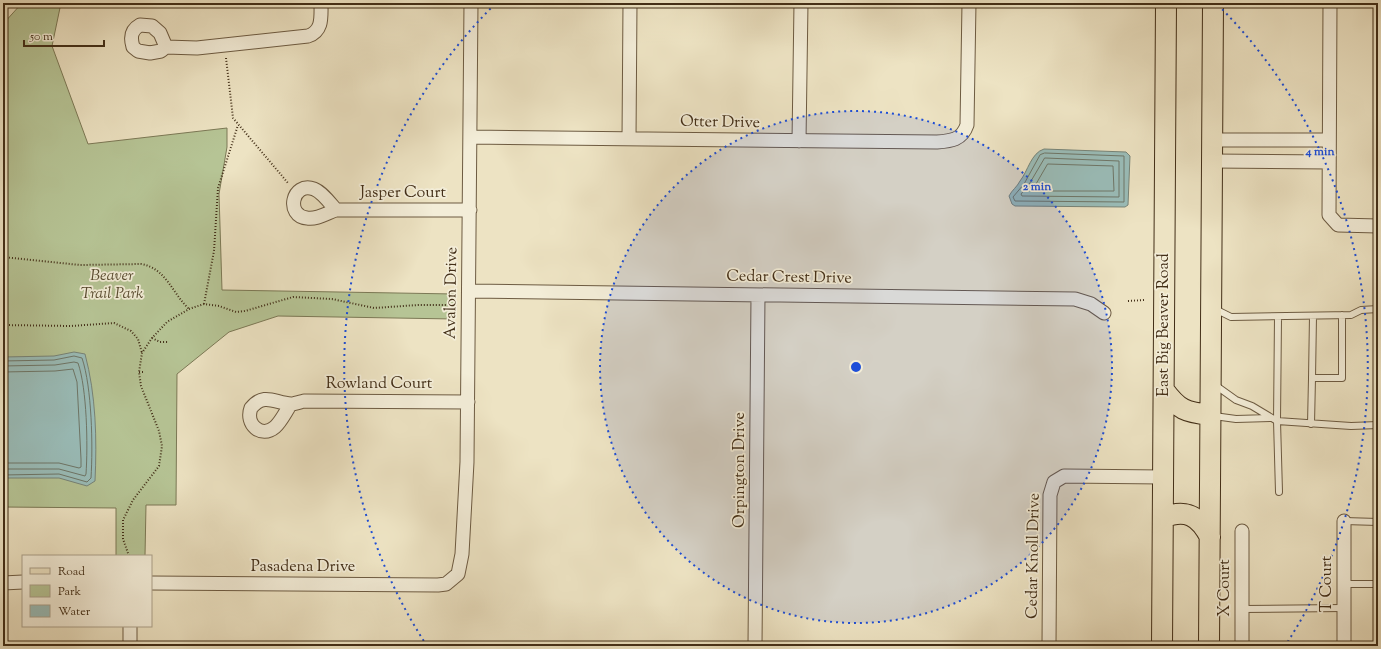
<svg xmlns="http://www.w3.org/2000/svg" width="1381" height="649" font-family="'Sorts Mill Goudy',serif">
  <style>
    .green { fill: #b6c495; stroke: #7c7956 }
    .water { fill: #9abdb9; stroke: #778478 }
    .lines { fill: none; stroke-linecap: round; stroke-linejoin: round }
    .shore { stroke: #6e7668; stroke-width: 1 }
    .service-casing { stroke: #6d5b42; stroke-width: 8 }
    .minor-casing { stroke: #6d5b42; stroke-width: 15 }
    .primary-casing { stroke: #422e17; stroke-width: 22 }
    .path { stroke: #422e17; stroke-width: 2; stroke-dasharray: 1 2; stroke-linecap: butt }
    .service { stroke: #f3edd8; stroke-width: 6 }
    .minor { stroke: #f3edd8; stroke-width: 13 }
    .primary { stroke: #ede3c3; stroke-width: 20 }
    .ring { fill: none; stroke: #1d4ed8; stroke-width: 2; stroke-dasharray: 2 4 }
    .labels { text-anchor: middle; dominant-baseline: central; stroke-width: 3.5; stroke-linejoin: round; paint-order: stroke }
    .street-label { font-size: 16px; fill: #422e17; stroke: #f3edd8 }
    .park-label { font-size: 16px; font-style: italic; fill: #594c30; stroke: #f3edd8 }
    .centre { fill: #1d4ed8; stroke: #f3edd8; stroke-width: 2 }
    .ring-label { font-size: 12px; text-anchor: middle; font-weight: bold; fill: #1d4ed8; stroke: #f3edd8; stroke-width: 3.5; stroke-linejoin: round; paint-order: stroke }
  </style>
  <rect width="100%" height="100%" fill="#ede3c3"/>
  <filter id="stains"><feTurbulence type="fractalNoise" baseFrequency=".005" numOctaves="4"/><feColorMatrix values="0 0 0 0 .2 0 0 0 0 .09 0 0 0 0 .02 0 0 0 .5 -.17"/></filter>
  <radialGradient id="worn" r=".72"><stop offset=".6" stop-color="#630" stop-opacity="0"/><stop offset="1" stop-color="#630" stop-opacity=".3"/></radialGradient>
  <!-- green -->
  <path class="green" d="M22,3H61L52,46L88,144L227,128V147L219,194L222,290L455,294L454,319L278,316L229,332L177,374L176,505H146L145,556H116V508L3,507V24Z"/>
  <!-- water -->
  <path class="water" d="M1044,149L1126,152L1130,156L1128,205L1125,207L1015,206L1012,204L1009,196C1012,190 1017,187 1020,181C1028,171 1031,153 1044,149Z
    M74,352L85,354C96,395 97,439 95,481L87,486L59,478H3V357L54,356Z"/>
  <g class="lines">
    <!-- shore -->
    <path class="shore" d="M1045,153L1124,156V202L1015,201L1013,197L1024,184L1040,155Z
      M1045,158L1119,161V197L1022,196L1021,194L1028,186Z
      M1048,164L1113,166L1114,191H1035L1034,188Z
      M3,361L54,360L74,356L82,358C92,388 93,446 91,478L87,482L59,474L3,475
      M3,366L55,365L74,362L78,363C87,389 88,445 86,474L85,476L59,469H3
      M3,372L55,371L73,369L77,382L81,459V467L79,468L59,463H3"/>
    <!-- service casing -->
    <g class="service-casing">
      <path id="service" d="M1215,309L1231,317L1351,315L1361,310L1378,309
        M1278,317L1277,421L1279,492
        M1312,378L1313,316
        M1215,385L1236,400L1252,406L1277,421L1351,426L1378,425
        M1214,416L1236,419L1270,418
        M1311,424L1312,378H1342V315
        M1344,521L1378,522
        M1344,584H1378
        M1242,609L1344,608"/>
    </g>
    <!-- minor casing -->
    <g class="minor-casing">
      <path id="minor" d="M1330,3L1329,215L1338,225L1378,226
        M166,47L160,33L152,26L140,25C131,30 130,37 133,47L138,51L150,53L161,51L166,47L197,48L308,36C323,31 321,17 321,3
        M470,137L937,142C951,141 962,140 967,125L969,3
        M629,139L630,3
        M1212,140H1329
        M799,141L801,3
        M1212,161L1329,162
        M336,210C330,203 322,192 314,189C292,181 285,216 307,218C316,220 327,213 336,210H470
        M470,291L1075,299L1091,304L1104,313
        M291,404C286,411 281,422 275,427C261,439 245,424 251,408C264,392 275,403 291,404C294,404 300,402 304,401L468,402
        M3,583L23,582
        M151,583L438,585L446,584L458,574L462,554L467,462L471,3
        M130,646V626
        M755,646L758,295
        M1049,646L1050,495L1054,482L1064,476L1163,477
        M1242,646V531
        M1344,646V521"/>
    </g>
    <!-- primary casing -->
    <g class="primary-casing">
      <path id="primary" d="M1164,390C1179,410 1185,412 1210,415
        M1163,518C1186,508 1199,516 1210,537
        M1162,646L1166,3
        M1209,646L1213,3"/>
    </g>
    <!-- path -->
    <path class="path" d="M226,58L233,118L288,183
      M3,257L80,265L141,264C166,268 172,293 189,309
      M1128,301L1144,300
      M204,304L214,251L218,188L238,125
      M3,325L71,326L114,323L131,331L138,339L142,353
      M152,338L160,342H168
      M139,372H144
      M129,556L123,539V520L133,500L159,466L162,446L159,431L141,386L139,372L142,353L152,338L167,322L189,309L204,304L219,306L236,312L245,311L293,297L332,299L374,308L418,305H457"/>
    <!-- service -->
    <use href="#service" class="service"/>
    <!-- minor -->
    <use href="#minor" class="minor"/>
    <!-- primary -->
    <use href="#primary" class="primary"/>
  </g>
  <!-- distance rings -->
  <circle cx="856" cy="367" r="256" fill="#1d4ed8" fill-opacity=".12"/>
  <g class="ring">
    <circle cx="856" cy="367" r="256"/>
    <path d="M427 646A512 512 0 0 1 494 5M1218 5A512 512 0 0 1 1285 646"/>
  </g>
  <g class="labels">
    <!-- street labels -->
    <g class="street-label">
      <text transform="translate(720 123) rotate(1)">Otter Drive</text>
      <text x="403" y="193">Jasper Court</text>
      <text transform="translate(789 278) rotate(1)">Cedar Crest Drive</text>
      <text transform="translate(452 293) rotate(-89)">Avalon Drive</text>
      <text transform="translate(1164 325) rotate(-90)">East Big Beaver Road</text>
      <text x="379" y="384">Rowland Court</text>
      <text transform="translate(740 470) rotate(-90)">Orpington Drive</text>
      <text transform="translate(1034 556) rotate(-89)">Cedar Knoll Drive</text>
      <text x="303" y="567">Pasadena Drive</text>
      <text transform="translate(1327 584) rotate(-90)">T Court</text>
      <text transform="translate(1225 588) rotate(-90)">X Court</text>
    </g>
    <!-- park labels -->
    <g class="park-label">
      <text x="112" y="276">Beaver<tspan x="112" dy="18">Trail Park</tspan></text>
    </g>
  </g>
  <circle cx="856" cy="367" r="6" class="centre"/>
  <g class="ring-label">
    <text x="1320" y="155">4 min</text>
    <text x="1037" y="190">2 min</text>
  </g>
  <!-- margin -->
  <rect width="1381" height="649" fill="none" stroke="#ede3c3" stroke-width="16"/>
  <rect x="4" y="4" width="1373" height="641" fill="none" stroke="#422e17" stroke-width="2"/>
  <rect x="8" y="8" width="1365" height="633" fill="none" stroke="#422e17"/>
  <!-- legend -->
  <rect x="22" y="555" width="130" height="72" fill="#f3edd8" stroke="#aca18b"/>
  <rect x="30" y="568" width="20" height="6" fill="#ede3c3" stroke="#aca18b"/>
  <text x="58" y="575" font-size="12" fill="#422e17">Road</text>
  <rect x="30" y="585" width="20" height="12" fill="#b6c495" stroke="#aca18b"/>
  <text x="58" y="595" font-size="12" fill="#422e17">Park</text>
  <rect x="30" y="605" width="20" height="12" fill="#9abdb9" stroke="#aca18b"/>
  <text x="58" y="615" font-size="12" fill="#422e17">Water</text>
  <!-- scale -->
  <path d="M24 40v6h80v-6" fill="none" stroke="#422e17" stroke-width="2"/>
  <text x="30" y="40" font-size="12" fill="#422e17" stroke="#f3edd8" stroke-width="3" paint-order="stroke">50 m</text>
  <rect width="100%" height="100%" filter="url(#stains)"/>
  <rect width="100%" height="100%" fill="url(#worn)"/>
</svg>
